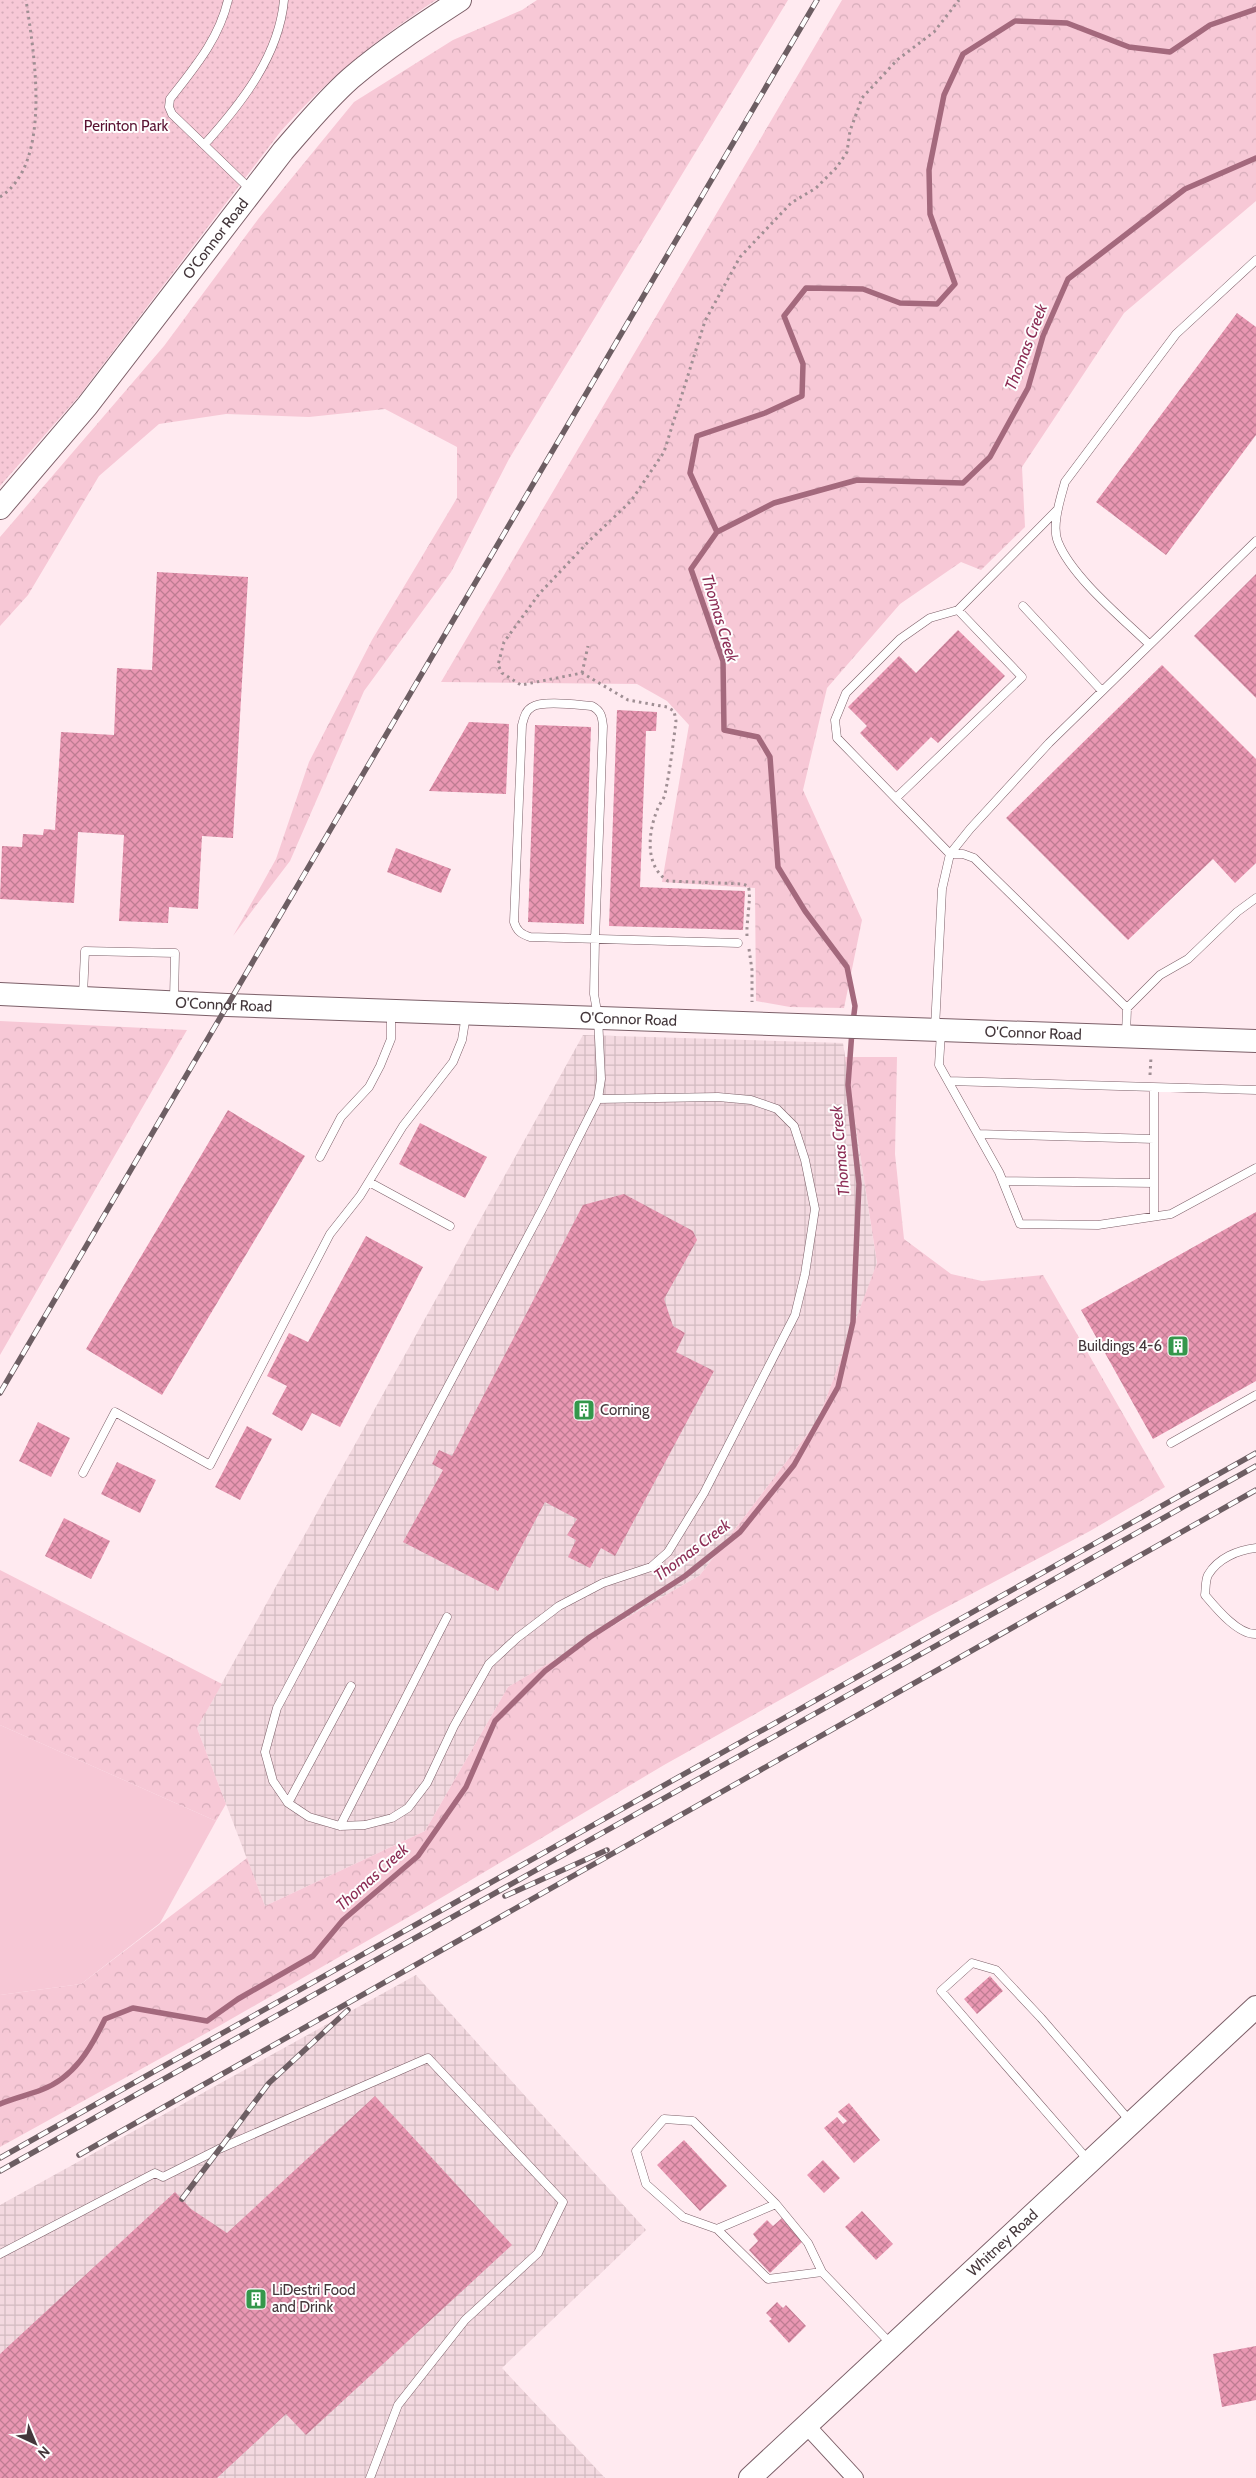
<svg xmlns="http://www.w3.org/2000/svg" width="1256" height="2478" font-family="Cabin,sans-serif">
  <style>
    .industrial { fill: url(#industrial-grid) }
    .grass { fill: url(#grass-dots) }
    .forest { fill: url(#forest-crowns) }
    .pitch { fill: #f7c8d6 }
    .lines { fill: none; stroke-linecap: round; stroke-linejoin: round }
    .stream { stroke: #a4697d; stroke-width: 5.5 }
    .building { fill: url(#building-cross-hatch) }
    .lane-casing { stroke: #7c5f68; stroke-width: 9 }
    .street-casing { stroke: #7c5f68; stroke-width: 18 }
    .secondary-casing { stroke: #7c5f68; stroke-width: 24 }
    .path { stroke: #a08f94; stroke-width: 3; stroke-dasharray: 2.5 4; stroke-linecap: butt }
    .lane { stroke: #fff; stroke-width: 8 }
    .street { stroke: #fff; stroke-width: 16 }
    .secondary { stroke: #fff; stroke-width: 22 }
    .rail-casing { stroke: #6d5e63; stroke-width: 5.5 }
    .rail { stroke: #fefefe; stroke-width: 4; stroke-dasharray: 11; stroke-linecap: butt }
    .labels { text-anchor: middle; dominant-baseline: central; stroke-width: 4; stroke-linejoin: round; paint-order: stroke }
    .park-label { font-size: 15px; fill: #591131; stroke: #fefefe }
    .street-label { font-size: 15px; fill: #44373b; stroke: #fefefe }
    .poi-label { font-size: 15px; fill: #44373b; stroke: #fefefe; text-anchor: start }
    .water-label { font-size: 16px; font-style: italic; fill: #8c2d55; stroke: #fefefe }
  </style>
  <defs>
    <pattern id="industrial-grid" width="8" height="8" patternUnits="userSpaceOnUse" patternTransform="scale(1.25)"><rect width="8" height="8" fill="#f3d9e0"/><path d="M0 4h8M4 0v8" fill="none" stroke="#d2bbc1"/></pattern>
    <pattern id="grass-dots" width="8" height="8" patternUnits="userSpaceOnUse" patternTransform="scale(1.25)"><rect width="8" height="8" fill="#f7c8d6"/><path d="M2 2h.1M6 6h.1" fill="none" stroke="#d5acb9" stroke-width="1.8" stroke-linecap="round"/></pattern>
    <pattern id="forest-crowns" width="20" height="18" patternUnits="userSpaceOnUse" patternTransform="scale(1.25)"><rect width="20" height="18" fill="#f7c8d6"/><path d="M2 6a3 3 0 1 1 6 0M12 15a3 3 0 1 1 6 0" fill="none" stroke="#d5acb9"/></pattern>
    <pattern id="building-cross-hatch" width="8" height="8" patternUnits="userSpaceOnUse" patternTransform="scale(1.25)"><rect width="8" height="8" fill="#e997b2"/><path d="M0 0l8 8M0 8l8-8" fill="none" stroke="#be7c92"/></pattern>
  </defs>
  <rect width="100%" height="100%" fill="#ffeaf0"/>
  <!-- industrial -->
  <path class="industrial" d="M583,1035L843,1043L877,1264L818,1420L700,1575L508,1687L425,1831L265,1906L197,1728Z
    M416,1975L646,2230L502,2368L605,2478H0V2205Z"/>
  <!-- grass -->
  <path class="grass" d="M0,0H436C374,41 331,76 281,131L79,396L0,486Z"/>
  <!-- forest -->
  <path class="forest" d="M537,0H788L509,459L451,572L364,691L290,861L233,936L276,859L309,762L372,640L457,498V447L385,409L309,417L226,414L159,424L99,476L28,595L0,626V537L164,346L259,218L354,102L453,40L522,10Z
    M842,0H1256V201L1124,313L1022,467L1025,527L981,570L961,562L900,604L827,688L803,790L862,920L844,1008L790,1007L756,1001L755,888L662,882L689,725L667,701L637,684L441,682Z
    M0,1021L187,1030L0,1355Z
    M845,1057H897L895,1154L904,1239L951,1274L982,1281L1043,1275L1165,1487L1090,1531L928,1617L664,1765L419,1911L219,2026L0,2147V1995L81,1984L247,1858L265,1906L425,1831L508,1687L700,1575L818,1420L877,1263Z
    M0,1570L222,1684L197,1728L226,1804L216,1821L0,1725Z"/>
  <!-- pitch -->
  <path class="pitch" d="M0,1725L216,1821L160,1923L81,1984L0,1995Z"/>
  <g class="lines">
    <!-- stream -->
    <path class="stream" d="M717,532L690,473L697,436L765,413L802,396L803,364L784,316L806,288L863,289L900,303L937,304L955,284L930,214L929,170L944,95L963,54L1015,21L1067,23L1129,47L1170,52L1210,25L1256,9
      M853,1022L855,1006L847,967L805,911L778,867L770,757L758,737L724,730L723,661L691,569L717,532L774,503L857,480L963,483L990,457L1028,388L1043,336L1068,279L1185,189L1256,158
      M0,2104C14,2098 28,2095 41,2090C74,2078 91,2048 105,2019L133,2008L207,2021L238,1999L313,1956L343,1920L418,1856L466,1787L495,1721L545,1671L590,1637L685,1576L740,1532L794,1465L838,1387L853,1322L859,1184L848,1085L852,1031"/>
  </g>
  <!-- building -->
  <path class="building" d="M1237,313L1256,327V435L1166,555L1096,502Z
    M157,572L248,577L233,838L202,836L198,909L169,907L168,923L119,921L124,835L78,832L74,903L0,899L2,846L22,847L23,834L43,835L44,829L55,830L61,732L114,735L117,668L152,670Z
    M1256,574V698L1194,636Z
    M958,630L1005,676L938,743L931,737L897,771L860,733L867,726L848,707L899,656L916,673Z
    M1162,665L1256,759V863L1235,883L1213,859L1128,940L1006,818Z
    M617,710L657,712L656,731H646L640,887L745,891L743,930L609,926Z
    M469,722L509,724L506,794L429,791Z
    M535,725L591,727L584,924L528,922Z
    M396,848L451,869L441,893L387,872Z
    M228,1110L305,1156L162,1395L86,1349Z
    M420,1123L487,1157L465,1198L399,1164Z
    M624,1194L693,1231L697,1240L664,1299L673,1326L685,1333L676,1352L714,1371L615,1556L601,1548L590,1568L568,1557L576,1540L567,1535L577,1519L545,1502L498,1591L403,1542L443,1470L432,1464L439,1450L452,1456L583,1205Z
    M1256,1212V1381L1153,1439L1081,1310Z
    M366,1236L423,1267L340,1427L312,1413L302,1431L272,1414L287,1386L267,1376L289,1333L308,1342Z
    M38,1422L70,1438L51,1477L19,1461Z
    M247,1426L272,1439L240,1500L215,1487Z
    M117,1462L156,1480L140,1513L101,1494Z
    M64,1518L110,1541L91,1579L45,1556Z
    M990,1976L1003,1991L977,2014L964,1999Z
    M375,2096L512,2245L306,2435L286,2414L217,2478H0V2354L175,2192L191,2209L227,2233Z
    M849,2103L880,2140L854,2163L824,2128L837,2117L843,2124L847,2121L838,2112Z
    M684,2140L727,2186L700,2211L657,2165Z
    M823,2160L840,2178L824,2193L807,2175Z
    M862,2211L893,2244L876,2260L845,2227Z
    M782,2218L803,2241L770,2273L749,2250L758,2241L753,2234L767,2220L773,2226Z
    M777,2302L783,2308L786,2305L806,2326L789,2343L769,2321L772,2319L766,2313Z
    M1256,2346V2400L1222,2407L1213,2354Z"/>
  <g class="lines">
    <!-- lane casing -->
    <g class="lane-casing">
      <path id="lane" d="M228,0C219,39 194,68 170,99L169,107L172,114L251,190
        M204,145C241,104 279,56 284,0
        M1057,510L958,610L930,618L900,639L846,693L835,720L837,738L950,854H963L974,858L1127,1008L1126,1035
        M1023,606L1102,691
        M1149,644C1122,618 1072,577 1058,542C1051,526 1061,497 1065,482L1176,334L1256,260
        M896,798L1022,677L958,610
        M83,995L85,951L175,953L174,999
        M1127,1008L1160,975L1188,959L1237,912L1256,898
        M935,1028L942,889L950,854L970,829L1049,743L1256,541
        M941,1032L939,1065L999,1172L1020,1224L1098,1225L1171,1214L1256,1168
        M948,1081L1256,1090
        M598,1099L718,1097L751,1100L777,1109L794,1126L805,1160L815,1209L805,1274L795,1315L704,1493L668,1552L651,1567L603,1583L559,1606L517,1638L489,1664L454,1726L427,1783L408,1808L392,1818L365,1825L340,1826L309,1817L288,1803L273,1781L265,1752L277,1708L544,1206L598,1099L601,1079L598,1017L594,994L595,940L603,726C602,716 601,711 592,706C578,705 543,700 532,707C525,711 524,718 522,725L514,922C517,931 521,934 530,937L738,943
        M978,1134L1154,1139
        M320,1157L341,1117L369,1087L380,1066L391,1039V1014
        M1003,1181L1154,1183
        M369,1182L450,1226
        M1154,1216V1088
        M1171,1443L1256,1395
        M83,1473L115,1412L210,1465L330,1234L360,1196L403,1126L453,1062L462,1040L466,1015
        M1256,1548C1238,1550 1218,1558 1208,1575C1205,1581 1206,1589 1205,1595C1216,1608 1238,1635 1256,1634
        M288,1803L351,1686
        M340,1826L447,1617
        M1088,2160L941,1991L972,1963L996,1970L1041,2018L1130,2121
        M776,2204L717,2229L683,2217L646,2184L636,2151L664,2119L693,2121L776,2204L808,2243L822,2272L891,2344
        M717,2229L768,2279L822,2272
        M0,2254L155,2173L163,2177L219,2149L428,2058L563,2202L538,2253L465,2320L398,2405L370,2478"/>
    </g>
    <!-- street casing -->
    <g class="street-casing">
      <path id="street" d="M807,2426L855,2478"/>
    </g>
    <!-- secondary casing -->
    <g class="secondary-casing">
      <g id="secondary">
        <path id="s1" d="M0,508L87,406L283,151C305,126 326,100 351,78C385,49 423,24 460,0"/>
        <path id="s2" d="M0,994L227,1005L1256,1041"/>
        <path id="s3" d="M750,2478L1256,2007"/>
      </g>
    </g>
    <!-- path -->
    <path class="path" d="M0,197C53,163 34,53 26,0
      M582,673L588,646
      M747,936C746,922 752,895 748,886L743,884L668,881C644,866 648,831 658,808C660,803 664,799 665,794C670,770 673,745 676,721L674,711L667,707L628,700L582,673L521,685L502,673L498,665L504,642L539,594L589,541L631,501L664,452L705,321L740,257L791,203L816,188L837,167L847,152L850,131L862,98L897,60L934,32L959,0
      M749,949L752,970V1002
      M1150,1075L1151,1057"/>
    <!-- lane -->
    <use href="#lane" class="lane"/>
    <!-- street -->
    <use href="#street" class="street"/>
    <!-- secondary -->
    <use href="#secondary" class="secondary"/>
    <!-- rail casing -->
    <g class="rail-casing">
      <path id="rail" d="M0,1393L817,0
        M505,1896L607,1850
        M79,2155L1256,1490
        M0,2158L1256,1453
        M0,2171L1256,1466
        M182,2199L269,2083L348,2010"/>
    </g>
    <!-- rail -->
    <use href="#rail" class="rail"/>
  </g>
  <!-- icons -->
  <defs>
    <g id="building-square" transform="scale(1.125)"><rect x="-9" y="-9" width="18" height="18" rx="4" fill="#34974b" stroke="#fefefe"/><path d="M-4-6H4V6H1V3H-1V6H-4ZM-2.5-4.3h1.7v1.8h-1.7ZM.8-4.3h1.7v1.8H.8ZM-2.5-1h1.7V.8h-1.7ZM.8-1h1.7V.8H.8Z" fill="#fff"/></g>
  </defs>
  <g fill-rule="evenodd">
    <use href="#building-square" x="1178" y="1346"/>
    <use href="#building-square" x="584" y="1410"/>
    <use href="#building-square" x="256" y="2299"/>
  </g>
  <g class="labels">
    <!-- park labels -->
    <g class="park-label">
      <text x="126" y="126">Perinton Park</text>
    </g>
    <!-- street labels -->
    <g class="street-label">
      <text stroke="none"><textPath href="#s1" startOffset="345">O'Connor Road</textPath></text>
      <text stroke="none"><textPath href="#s2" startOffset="224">O'Connor Road</textPath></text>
      <text stroke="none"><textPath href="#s2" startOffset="629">O'Connor Road</textPath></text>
      <text stroke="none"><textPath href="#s2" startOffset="1034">O'Connor Road</textPath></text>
      <text stroke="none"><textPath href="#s3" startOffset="345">Whitney Road</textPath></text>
    </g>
    <!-- poi labels -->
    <g class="poi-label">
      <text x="1162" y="1346" text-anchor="end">Buildings 4-6</text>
      <text x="600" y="1410">Corning</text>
      <text x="272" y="2290">LiDestri Food<tspan x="272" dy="17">and Drink</tspan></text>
    </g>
    <!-- water labels -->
    <g class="water-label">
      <text transform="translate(1026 347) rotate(-69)">Thomas Creek</text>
      <text transform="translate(720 618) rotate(73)">Thomas Creek</text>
      <text transform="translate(840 1151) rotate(-95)">Thomas Creek</text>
      <text transform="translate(692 1550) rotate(-37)">Thomas Creek</text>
      <text transform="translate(372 1877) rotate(-42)">Thomas Creek</text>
    </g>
  </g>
  <!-- north arrow -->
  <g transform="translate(35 2443) rotate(136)" stroke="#fefefe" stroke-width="4" paint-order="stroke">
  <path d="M0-4L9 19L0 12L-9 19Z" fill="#44373b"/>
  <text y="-8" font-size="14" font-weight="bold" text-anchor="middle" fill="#44373b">N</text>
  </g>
</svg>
